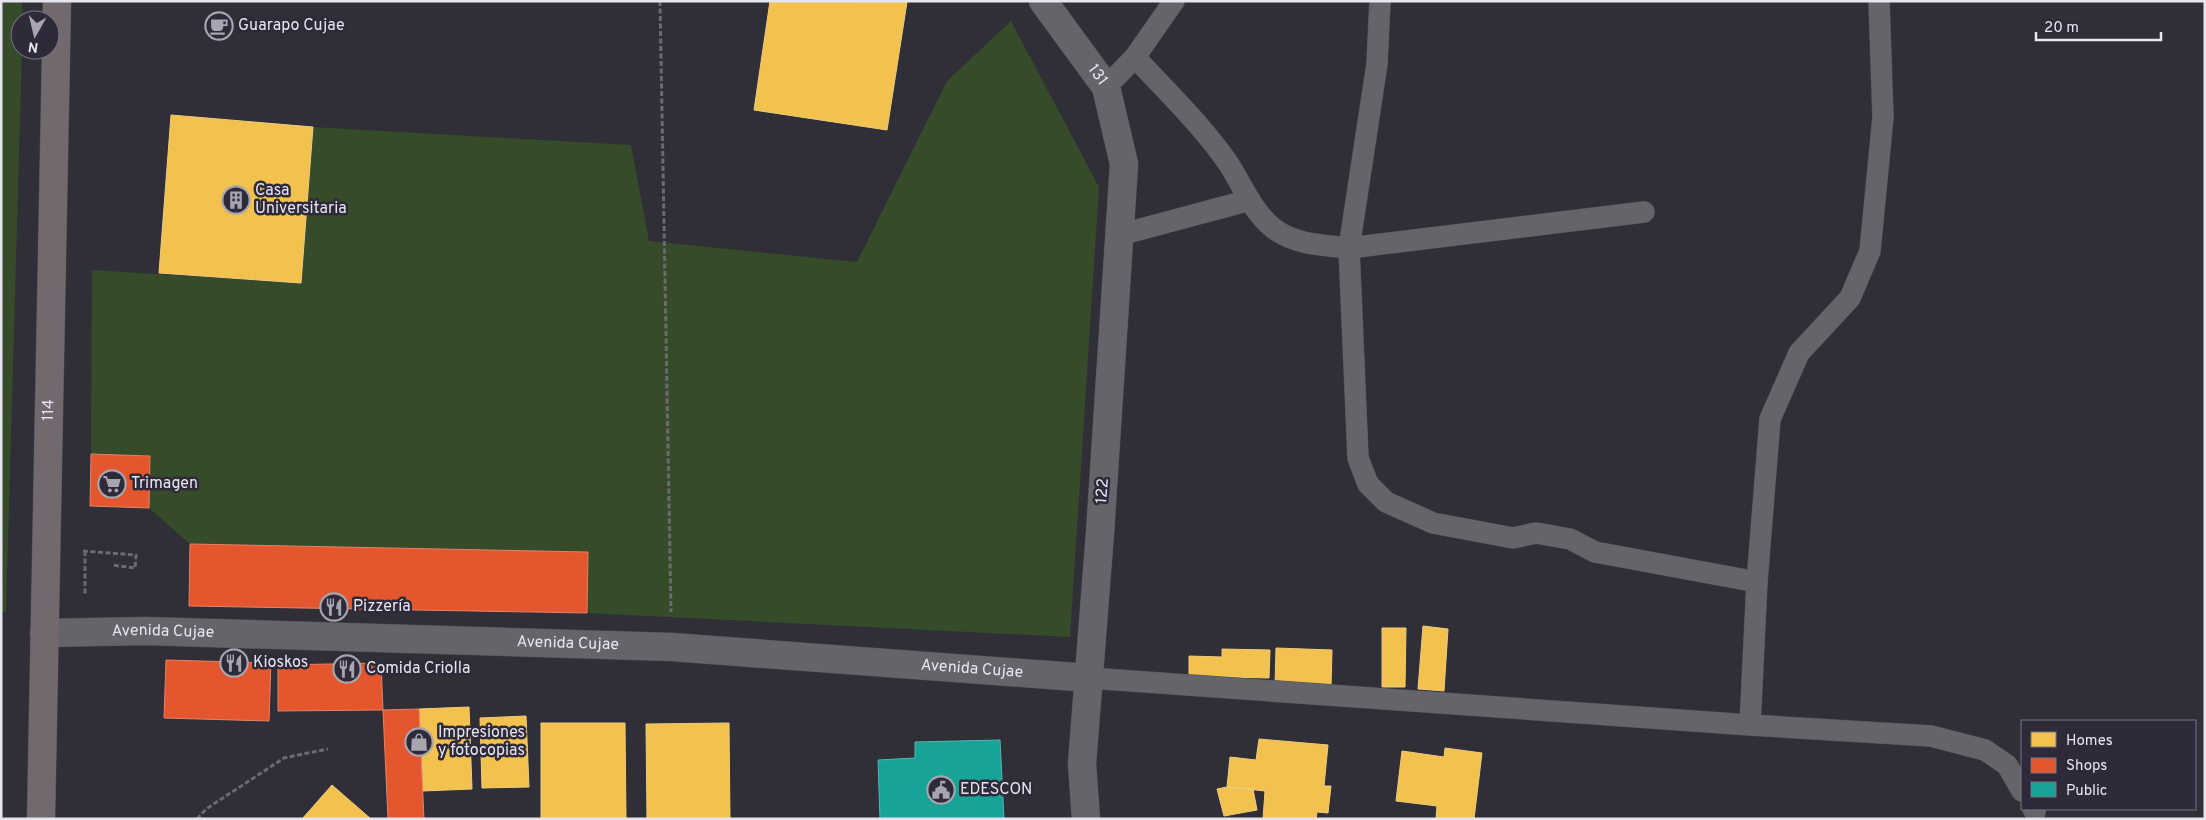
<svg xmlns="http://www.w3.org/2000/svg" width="2206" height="820" font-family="Overpass,sans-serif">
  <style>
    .green { fill: #354b2a }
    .homes { fill: #f2c14e; stroke: #efcc7f }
    .shops { fill: #e4572e; stroke: #e58268 }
    .public { fill: #17a398; stroke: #55b7b2 }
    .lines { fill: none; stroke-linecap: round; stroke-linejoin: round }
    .lane-casing { stroke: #4e4d54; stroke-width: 22 }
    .street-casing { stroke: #4e4d54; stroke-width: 29 }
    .highway-casing { stroke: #4e4d54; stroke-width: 29 }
    .path { stroke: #6b6a6f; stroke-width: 3; stroke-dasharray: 5 2.5; stroke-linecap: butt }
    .lane { stroke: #66646b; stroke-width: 21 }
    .street { stroke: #66646b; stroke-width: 28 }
    .highway { stroke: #72696e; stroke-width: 28 }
    .labels { text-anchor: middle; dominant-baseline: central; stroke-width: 5; stroke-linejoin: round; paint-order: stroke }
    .poi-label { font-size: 16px; fill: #e7e5f0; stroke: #2e2a3a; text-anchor: start }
    .street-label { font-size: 16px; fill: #e7e5f0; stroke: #2e2a3a }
  </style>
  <rect width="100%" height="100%" fill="#302e36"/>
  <!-- green -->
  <path class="green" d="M2,1H22L23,20H20V50H22L6,612H1Z
    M1011,21L1099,187L1070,637L587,613L588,552L190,544L149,508L150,456L91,454L92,270L301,283L313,127L631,145L649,241L857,262L947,81Z"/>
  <!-- homes -->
  <path class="homes" d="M770,1L907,2L887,130L754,110Z
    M171,115L313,127L301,283L159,273Z
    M1423,626L1448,629L1444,691L1418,689Z
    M1382,628H1406L1405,687H1382Z
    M1276,648L1332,650L1331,687L1275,685Z
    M1222,649L1270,650L1269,678L1189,676V656L1222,657Z
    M469,707L472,789L423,791L419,709Z
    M526,716L529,787L482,788L480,718Z
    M541,723H625L626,819H541Z
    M729,723L730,819H647L646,724Z
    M1259,739L1328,745L1324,786H1331L1328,813L1317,812L1316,819H1263L1265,791L1227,787L1230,757L1256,760Z
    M1445,748L1482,753L1474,819H1436L1437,806L1396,801L1402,751L1444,757Z
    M332,785L371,819H302Z
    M1227,787L1253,789L1257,810L1224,816L1217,789Z"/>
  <!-- shops -->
  <path class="shops" d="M91,454L150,456L149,508L90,506Z
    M190,544L588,552L587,613L189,606Z
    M166,660L271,663L269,721L164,718Z
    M381,663L383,710L278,711V665Z
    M419,709L424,819H388L383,710Z"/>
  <!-- public -->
  <path class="public" d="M1000,740L1004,819H880L878,760L915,758V742Z"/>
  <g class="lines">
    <!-- lane casing -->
    <g class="lane-casing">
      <path id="lane" d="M1380,1L1377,64L1349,248L1358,458L1368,484L1386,502L1433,523L1513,538L1536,533L1570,539L1595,552L1757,582
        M1135,57C1166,91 1201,124 1228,163C1242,184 1252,211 1273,228C1295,245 1323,245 1349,248L1644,212
        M1106,87L1135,57L1174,1
        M1119,235L1250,200
        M1089,678L1750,725L1931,736L1985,750L2007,765L2022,791
        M1750,725L1757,582L1770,419L1799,353L1850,298L1870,251L1883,117L1879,1
        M2033,809L2035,812"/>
    </g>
    <!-- street casing -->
    <g class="street-casing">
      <g id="street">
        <path id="s1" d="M1043,1L1106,87L1124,164L1100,533L1082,764L1086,819"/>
        <path id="s2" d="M44,633L145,631L672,647L1089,678"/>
      </g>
    </g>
    <!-- highway casing -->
    <g class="highway-casing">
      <g id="highway">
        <path id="s3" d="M41,819L57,1"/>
      </g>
    </g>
    <!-- path -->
    <path class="path" d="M660,1L671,612
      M83,551L136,555L135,568L112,565
      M85,551V596
      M197,819L206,809L284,758L328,749"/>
    <!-- lane -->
    <use href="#lane" class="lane"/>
    <!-- street -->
    <use href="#street" class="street"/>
    <!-- highway -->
    <use href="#highway" class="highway"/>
  </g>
  <!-- icons -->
  <defs>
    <g id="cafe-ring" transform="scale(1.4375)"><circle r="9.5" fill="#2e2a3a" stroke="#a7a5af" stroke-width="1.5"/><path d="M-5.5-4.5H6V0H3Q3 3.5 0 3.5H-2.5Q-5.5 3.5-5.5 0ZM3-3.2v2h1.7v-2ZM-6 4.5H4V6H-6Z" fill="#a7a5af"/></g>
    <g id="building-ring" transform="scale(1.4375)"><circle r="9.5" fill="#2e2a3a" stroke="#a7a5af" stroke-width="1.5"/><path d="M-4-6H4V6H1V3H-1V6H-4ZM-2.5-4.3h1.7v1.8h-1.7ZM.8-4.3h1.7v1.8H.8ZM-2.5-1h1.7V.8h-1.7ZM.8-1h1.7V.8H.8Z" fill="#a7a5af"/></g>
    <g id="supermarket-ring" transform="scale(1.4375)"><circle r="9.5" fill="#2e2a3a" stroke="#a7a5af" stroke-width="1.5"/><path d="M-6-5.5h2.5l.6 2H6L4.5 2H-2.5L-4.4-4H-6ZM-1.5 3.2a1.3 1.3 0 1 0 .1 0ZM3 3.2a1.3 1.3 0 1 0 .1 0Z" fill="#a7a5af"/></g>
    <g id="restaurant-ring" transform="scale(1.4375)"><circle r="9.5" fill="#2e2a3a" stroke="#a7a5af" stroke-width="1.5"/><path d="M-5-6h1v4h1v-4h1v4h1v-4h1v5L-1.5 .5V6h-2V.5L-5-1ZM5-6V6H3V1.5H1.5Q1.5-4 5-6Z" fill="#a7a5af"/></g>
    <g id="shop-ring" transform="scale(1.4375)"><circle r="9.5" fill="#2e2a3a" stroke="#a7a5af" stroke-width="1.5"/><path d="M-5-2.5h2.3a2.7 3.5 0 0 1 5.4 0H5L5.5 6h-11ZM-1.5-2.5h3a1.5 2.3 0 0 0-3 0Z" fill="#a7a5af"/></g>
    <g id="civic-ring" transform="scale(1.4375)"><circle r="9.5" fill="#2e2a3a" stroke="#a7a5af" stroke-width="1.5"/><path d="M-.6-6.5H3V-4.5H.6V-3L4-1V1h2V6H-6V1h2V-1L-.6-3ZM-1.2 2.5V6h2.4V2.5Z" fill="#a7a5af"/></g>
  </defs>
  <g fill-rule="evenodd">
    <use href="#cafe-ring" x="219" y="26"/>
    <use href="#building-ring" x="236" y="200"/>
    <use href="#supermarket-ring" x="112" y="484"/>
    <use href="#restaurant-ring" x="334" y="607"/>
    <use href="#restaurant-ring" x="234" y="663"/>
    <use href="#restaurant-ring" x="347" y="669"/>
    <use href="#shop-ring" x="419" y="742"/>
    <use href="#civic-ring" x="941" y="790"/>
  </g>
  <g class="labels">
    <!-- poi labels -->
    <g class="poi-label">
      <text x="238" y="26">Guarapo Cujae</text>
      <text x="255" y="191">Casa<tspan x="255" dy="18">Universitaria</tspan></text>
      <text x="131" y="484">Trimagen</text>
      <text x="353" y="607">Pizzería</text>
      <text x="253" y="663">Kioskos</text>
      <text x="366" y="669">Comida Criolla</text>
      <text x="438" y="733">Impresiones<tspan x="438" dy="18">y fotocopias</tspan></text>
      <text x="960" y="790">EDESCON</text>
    </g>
    <!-- street labels -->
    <g class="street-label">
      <text stroke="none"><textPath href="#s1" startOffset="92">131</textPath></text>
      <text stroke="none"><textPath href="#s3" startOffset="409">114</textPath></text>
      <text transform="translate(1103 491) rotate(-86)">122</text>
      <text stroke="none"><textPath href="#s2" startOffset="119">Avenida Cujae</textPath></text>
      <text stroke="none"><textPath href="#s2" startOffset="524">Avenida Cujae</textPath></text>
      <text stroke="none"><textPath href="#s2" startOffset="929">Avenida Cujae</textPath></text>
    </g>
  </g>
  <!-- border -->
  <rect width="2206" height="820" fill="none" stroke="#e7e5f0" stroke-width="5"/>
  <!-- legend -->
  <rect x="2021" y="720" width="175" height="90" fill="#2e2a3a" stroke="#787583"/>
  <rect x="2031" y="732" width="25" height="15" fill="#f2c14e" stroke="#787583"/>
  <text x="2066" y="745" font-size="15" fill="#e7e5f0">Homes</text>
  <rect x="2031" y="758" width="25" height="15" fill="#e4572e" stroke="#787583"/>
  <text x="2066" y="770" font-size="15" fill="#e7e5f0">Shops</text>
  <rect x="2031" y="782" width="25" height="15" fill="#17a398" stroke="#787583"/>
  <text x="2066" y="795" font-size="15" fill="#e7e5f0">Public</text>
  <!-- north arrow -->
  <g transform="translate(35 35) rotate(188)"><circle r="24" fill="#2e2a3a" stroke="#787583"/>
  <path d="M0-4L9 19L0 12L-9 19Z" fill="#a7a5af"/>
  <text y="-8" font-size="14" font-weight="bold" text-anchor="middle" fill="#e7e5f0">N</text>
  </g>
  <!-- scale -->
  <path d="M2036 32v8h125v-8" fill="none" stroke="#e7e5f0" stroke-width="2.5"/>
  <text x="2044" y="32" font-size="15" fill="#e7e5f0" stroke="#2e2a3a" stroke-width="4" paint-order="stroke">20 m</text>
</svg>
